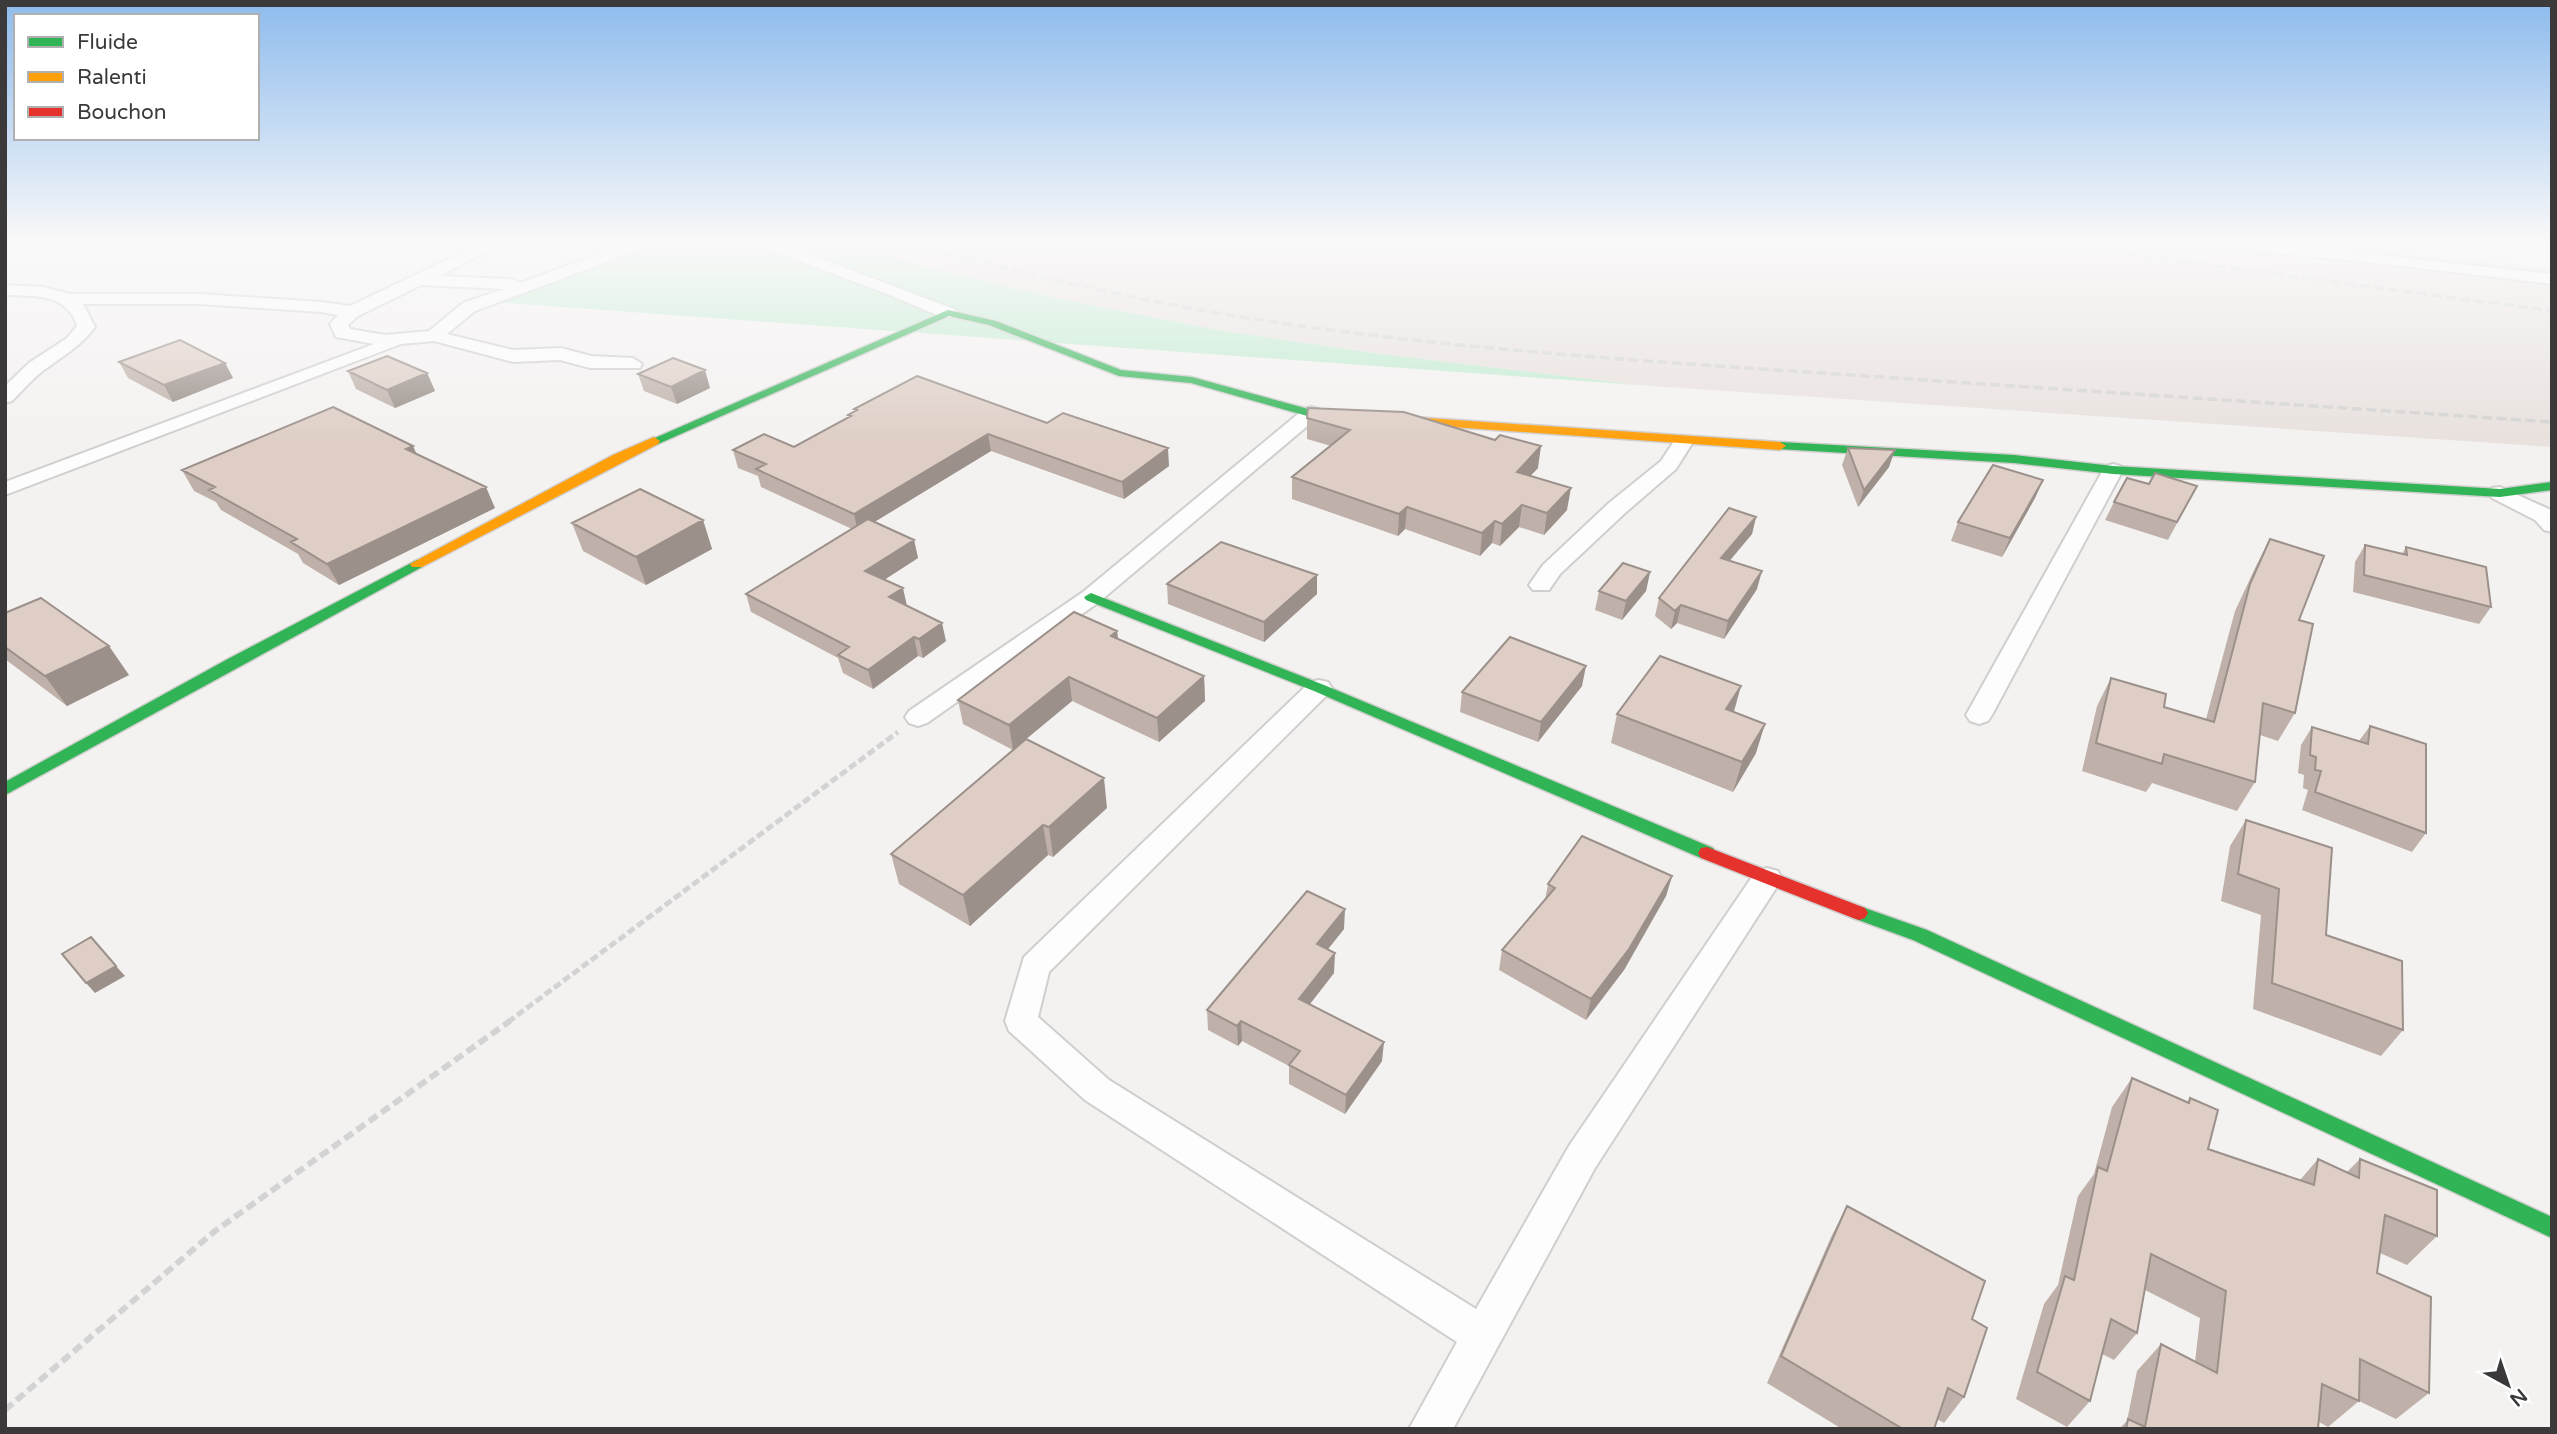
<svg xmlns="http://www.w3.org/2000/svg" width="2557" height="1434" font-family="'Varela Round',sans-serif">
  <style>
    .built { fill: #e8e1de }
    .green { fill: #c0ebd0 }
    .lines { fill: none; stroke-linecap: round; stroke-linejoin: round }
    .street-casing { stroke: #d0cfce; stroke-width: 4 }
    .fast-casing { stroke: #d0cfce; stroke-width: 3 }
    .slow-casing { stroke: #d0cfce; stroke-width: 3 }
    .jam-casing { stroke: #d0cfce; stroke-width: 3 }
    .path-far1 { stroke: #d4d3d3; stroke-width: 5; stroke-dasharray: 8 3.5; stroke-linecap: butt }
    .path { stroke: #d4d3d3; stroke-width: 6; stroke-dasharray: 10 5; stroke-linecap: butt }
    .street { fill: #fdfdfd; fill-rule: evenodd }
    .fast { fill: #30b455; fill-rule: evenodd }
    .slow { fill: #ff9f0a; fill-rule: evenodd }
    .jam { fill: #e5322d; fill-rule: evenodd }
    .rail { stroke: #d3d3d2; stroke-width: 3.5; stroke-dasharray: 10 4.5; stroke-linecap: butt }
    .wall { fill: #bfb1a9 }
    .shaded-wall { fill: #9b908a }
    .building { fill: #decec5; stroke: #9b908a; stroke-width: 2 }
  </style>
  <rect width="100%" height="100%" fill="#f4f2f1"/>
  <!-- built -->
  <path class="built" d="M842,241H2329L2552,269V447L1638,385L1381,354L1218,330L1056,298L929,268Z"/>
  <!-- green -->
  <path class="green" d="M633,241H842L929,268L1056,298L1218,330L1381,354L1638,385L479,301Z"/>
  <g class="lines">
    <!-- street casing -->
    <g class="street-casing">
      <path id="street" d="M486,241H507L440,276L512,279L520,283L634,241H657L655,244L475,311L447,334L513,350L561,348L591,356L633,358L642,364L640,368H590L560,360L513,362L434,341L401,344L5,495V482L374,344L336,337L330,324L338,315L322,312L200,304H83L95,327C81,346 63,356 44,370C32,379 22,391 12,401L5,403V386L29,363L67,338L77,326C67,293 35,296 5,295V285L43,287L70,294H200L322,302L350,306ZM421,285L503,289L463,303L429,331L385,335L350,329L348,325L358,316Z
        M751,241H774L954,309L957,313L954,317H942L885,293L753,244Z
        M2192,241H2249L2552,274V284L2377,263L2200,246Z
        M1311,407L1318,409L1321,413L1318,417L1099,602L927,723L918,726L909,723L905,717L909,711L1083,592L1304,409Z
        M1683,436L1690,438L1693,442L1676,469L1625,513L1560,574L1549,590H1533L1529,585L1543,565L1609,503L1661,461L1676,438Z
        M2113,464L2120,466L2123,470L1992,715L1988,721L1979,724L1970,721L1966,715L2103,470L2106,466Z
        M2500,487L2551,510L2552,532L2544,530L2535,520L2492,498L2489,493L2492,488Z
        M1319,680L1328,682L1332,688L1328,694L1049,972L1038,1017L1109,1080L1476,1309L1569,1146L1756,871L1767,868L1778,871L1782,879L1595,1168L1453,1429H1409L1457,1342L1085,1100L1009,1031L1005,1021L1024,957L1310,682Z"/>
    </g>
    <!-- fast casing -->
    <g class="fast-casing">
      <path id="fast" d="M948,310L996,321L1121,370L1192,377L1312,410L1413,417L1419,421L1413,425L1311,417L1191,383L1119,376L989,325L949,316L658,444L654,445L648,441Z
        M1780,442L2014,455L2113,466L2500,489L2552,482V490L2500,497L2113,474L2014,463L1776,449L1774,446Z
        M417,560L424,564L422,567L5,795V782L226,660Z
        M1091,593L1324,685L1713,848L1716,853L1713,858H1701L1314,691L1086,600L1084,597Z
        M1859,906L1927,930L2552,1217V1238L1913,940L1853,918L1850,913L1853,908Z"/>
    </g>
    <!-- slow casing -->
    <g class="slow-casing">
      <path id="slow" d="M1413,417L1780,442L1786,446L1780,450L1409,424V418Z
        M654,437L660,441L658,444L422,567H412L410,564L613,455Z"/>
    </g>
    <!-- jam casing -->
    <g class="jam-casing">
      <path id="jam" d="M1707,847L1865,908L1868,913L1865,918L1859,920L1853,918L1701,858L1698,853L1701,848Z"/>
    </g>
    <!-- path-far1 -->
    <path class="path-far1" d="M508,1022L898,732"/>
    <!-- path -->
    <path class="path" d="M5,1410L215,1231L510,1021"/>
    <!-- street -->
    <use href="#street" class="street"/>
    <!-- fast -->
    <use href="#fast" class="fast"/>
    <!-- slow -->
    <use href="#slow" class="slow"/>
    <!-- jam -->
    <use href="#jam" class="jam"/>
    <!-- rail -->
    <path class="rail" d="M900,241C1011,271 1121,297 1235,316C1438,349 1645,361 1851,375C2084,391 2318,406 2552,422
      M2029,241L2552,311"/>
  </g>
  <!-- wall -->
  <path class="wall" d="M2390,241H2471L2467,247Z
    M119,362L225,363L233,378L173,402L128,378Z
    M348,371L427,373L435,391L395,408L356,389Z
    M638,374L710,388L677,404L644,391Z
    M854,409L1047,423L1169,466L1124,499L991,451L874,522L914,540L918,558L884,580L907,606L946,641L923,658L918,656L873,689L843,673L838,658L751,612L746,594L852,529L761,487L758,476L738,468L733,450L794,447L849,417L848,415L855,412Z
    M1307,418L1538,468L1530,476L1567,510L1544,535L1519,527L1500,546L1492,543L1480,556L1405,529L1398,536L1292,499V477L1331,446L1307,439Z
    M1848,448L1889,467L1858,507L1842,465Z
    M416,453L495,508L339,585L303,563L298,554L221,510L216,502L194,491L182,470Z
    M2043,480L2035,498L2002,557L1951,541L1958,522Z
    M2114,502L2188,503L2168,540L2105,520Z
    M1756,517L1752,534L1729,561L1757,589L1724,639L1677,623L1671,629L1655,616L1659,598Z
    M703,520L712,549L646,585L583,551L572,523Z
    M2270,539L2299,620L2295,713L2278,741L2260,735L2255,782L2237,811L2152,783L2146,792L2082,771L2097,706L2111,678L2164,707L2206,719L2235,611L2256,566Z
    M2365,545L2402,554L2406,547L2491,607L2479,624L2353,592L2355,562Z
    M1650,572L1646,591L1622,620L1595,610L1599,591Z
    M1317,575V594L1264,642L1168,604L1167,584Z
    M5,613L129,675L67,706L5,659Z
    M1117,631L1118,639L1204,676L1205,701L1159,742L1072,701L1026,739L1107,808L1053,857L1048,855L970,926L899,884L891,854L1013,750L963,724L958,700Z
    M1582,686L1538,742L1460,712L1462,692Z
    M1734,712L1756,753L1733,792L1611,743L1617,714Z
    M2370,726L2426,833L2412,852L2302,810L2308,790L2303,788L2304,775L2298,773L2301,745L2312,727L2359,741Z
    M2246,820L2326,935L2403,1030L2381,1056L2253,1009L2261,915L2221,901L2230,846Z
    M1672,876L1666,896L1624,970L1586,1020L1499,970L1502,950L1545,900L1548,884Z
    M1344,929L1328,949L1334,973L1310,1004L1382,1061L1345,1114L1289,1084V1066L1242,1041L1238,1046L1208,1030L1207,1010Z
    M2132,1078L2187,1102L2190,1098L2208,1149L2300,1180L2318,1159L2347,1172L2360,1159L2437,1236L2407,1265L2380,1253L2377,1273L2429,1393L2396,1419L2359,1401L2328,1427L2319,1422L2318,1429H2119L2127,1421L2137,1371L2161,1344L2195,1362L2200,1318L2145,1290L2137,1333L2114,1360L2102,1354L2090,1401L2067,1427L2016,1399L2044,1304L2058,1285L2078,1196L2094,1174L2112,1107Z
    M1847,1206L1972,1319L1964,1397L1944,1423L1937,1419L1934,1429H1842L1767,1383L1832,1235Z"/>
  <!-- shaded-wall -->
  <path class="shaded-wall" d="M225,363L233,378L173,402L164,385Z
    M705,370L710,388L677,404L671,387Z
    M427,373L435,391L395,408L387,390Z
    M988,434L991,451L858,532L854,514Z
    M413,446L422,466L406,449Z
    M1541,446L1538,468L1514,493L1517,472Z
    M1168,448L1169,466L1124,499L1122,482Z
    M1895,450L1889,467L1858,507L1864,490Z
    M2043,480L2035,498L2002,557L2010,538Z
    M486,487L495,508L339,585L327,564Z
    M1571,488L1567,510L1544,535L1547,513Z
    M1522,505L1519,527L1500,546L1502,524Z
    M1407,507L1405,529L1398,536L1399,514Z
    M1756,517L1752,534L1717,576L1721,558Z
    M703,520L712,549L646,585L636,557Z
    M1495,521L1492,543L1480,556L1482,533Z
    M914,540L918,558L870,589L865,571Z
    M1762,571L1757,589L1724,639L1728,621Z
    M1650,572L1646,591L1622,620L1626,601Z
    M1317,575V594L1264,642V622Z
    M903,588L907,606L889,597Z
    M1681,605L1677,623L1671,629L1675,611Z
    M942,623L946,641L923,658L919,639Z
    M1117,631L1120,655L1111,636Z
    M914,637L918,656L873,689L868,670Z
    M109,646L129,675L67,706L45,676Z
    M1586,666L1582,686L1538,742L1541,722Z
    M1204,676L1205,701L1159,742L1157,718Z
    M1069,677L1072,701L1013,750L1009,725Z
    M1741,686L1733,715L1726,709Z
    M1765,724L1756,753L1733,792L1742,762Z
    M1104,778L1107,808L1053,857L1049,827Z
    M1043,825L1048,855L970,926L963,895Z
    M1672,876L1666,896L1624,970L1586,1020L1591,999Z
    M1345,909L1344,929L1316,964L1317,944Z
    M1335,953L1334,973L1299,1018V999Z
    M116,966L125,976L95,993L86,983Z
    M1241,1021L1242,1041L1238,1046L1237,1026Z
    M1384,1042L1382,1061L1345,1114L1346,1095Z"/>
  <!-- building -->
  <path class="building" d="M180,340L225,363L164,385L119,362Z
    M387,356L427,373L387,390L348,371Z
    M673,358L705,370L671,387L638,374Z
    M917,376L1047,423L1063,413L1168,448L1122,482L988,434L854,514L756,469L766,464L733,450L764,434L794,447L851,416L848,415L857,410L854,409Z
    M333,407L413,446L406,449L486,487L327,564L291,542L297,539L209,490L215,487L182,470Z
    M1308,408L1404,412L1495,440L1500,435L1541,446L1517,472L1571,488L1547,513L1522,505L1502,524L1495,521L1482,533L1407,507L1399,514L1292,477L1350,430L1307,418Z
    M1848,448L1895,450L1864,490Z
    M1993,465L2043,480L2010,538L1958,522Z
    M2155,473L2197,486L2177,522L2114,502L2127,478L2149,484Z
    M640,489L703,520L636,557L572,523Z
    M1729,508L1756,517L1721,558L1762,571L1728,621L1681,605L1675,611L1659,598Z
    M868,519L914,540L865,571L903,588L889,597L942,623L919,639L914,637L868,670L838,655L849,647L746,594Z
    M2270,539L2324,556L2299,620L2313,624L2295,713L2263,703L2255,782L2164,754L2162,764L2096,743L2111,678L2166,694L2164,707L2214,722L2250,584Z
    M1221,542L1317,575L1264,622L1167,584Z
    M2365,545L2407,555L2406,547L2486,567L2491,607L2364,575Z
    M1623,563L1650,572L1626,601L1599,591Z
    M41,598L109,646L45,676L5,647V613Z
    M1074,612L1117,631L1111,636L1204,676L1157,718L1069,677L1009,725L958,700Z
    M1510,637L1586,666L1541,722L1462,692Z
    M1660,656L1741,686L1726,709L1765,724L1742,762L1617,714Z
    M2370,726L2426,744V833L2315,792L2321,771L2315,770L2316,757L2310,755L2312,727L2368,744Z
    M1026,739L1104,778L1049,827L1043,825L963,895L891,854Z
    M2246,820L2332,848L2326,935L2402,961L2403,1030L2272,983L2279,889L2238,874Z
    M1582,836L1672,876L1629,949L1591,999L1502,950L1555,888L1548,884Z
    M1307,891L1345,909L1317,944L1335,953L1299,999L1384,1042L1346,1095L1289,1065L1300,1051L1241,1021L1237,1026L1207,1010Z
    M91,937L116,966L86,983L62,954Z
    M2132,1078L2189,1103L2190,1098L2218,1110L2208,1149L2314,1185L2318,1159L2359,1178L2360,1159L2437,1190V1236L2385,1215L2377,1273L2431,1297L2429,1393L2360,1359L2359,1401L2322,1384L2318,1429H2126L2128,1419L2145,1427L2161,1344L2217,1373L2226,1291L2151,1254L2137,1333L2111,1319L2090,1401L2037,1372L2065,1276L2074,1280L2098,1167L2107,1171Z
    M1847,1206L1985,1281L1972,1319L1987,1328L1964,1397L1948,1388L1934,1429H1903L1781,1356Z"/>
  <!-- sky -->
  <linearGradient id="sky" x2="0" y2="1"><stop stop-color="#8dbbed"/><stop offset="0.55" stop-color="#faf9f9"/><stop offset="1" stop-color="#faf9f9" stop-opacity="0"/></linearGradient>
  <rect width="2557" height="442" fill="url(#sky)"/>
  <!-- border -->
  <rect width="2557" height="1434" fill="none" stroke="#3b3939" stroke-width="14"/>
  <!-- legend -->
  <rect x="14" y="14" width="245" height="126" fill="#ffffff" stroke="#b1b0b0" stroke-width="2"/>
  <rect x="28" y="37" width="35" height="10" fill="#30b455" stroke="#b1b0b0" stroke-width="2"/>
  <text x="77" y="49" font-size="21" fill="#3b3939">Fluide</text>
  <rect x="28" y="72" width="35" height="10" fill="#ff9f0a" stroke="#b1b0b0" stroke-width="2"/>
  <text x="77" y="84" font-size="21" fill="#3b3939">Ralenti</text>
  <rect x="28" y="107" width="35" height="10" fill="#e5322d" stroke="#b1b0b0" stroke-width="2"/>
  <text x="77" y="119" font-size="21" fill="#3b3939">Bouchon</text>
  <!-- north arrow -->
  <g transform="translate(2508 1385) rotate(140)" stroke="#ffffff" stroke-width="5" paint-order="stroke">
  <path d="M0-5L12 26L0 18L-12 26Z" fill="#3b3939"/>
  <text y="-10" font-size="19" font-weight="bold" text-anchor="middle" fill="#3b3939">N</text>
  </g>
</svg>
